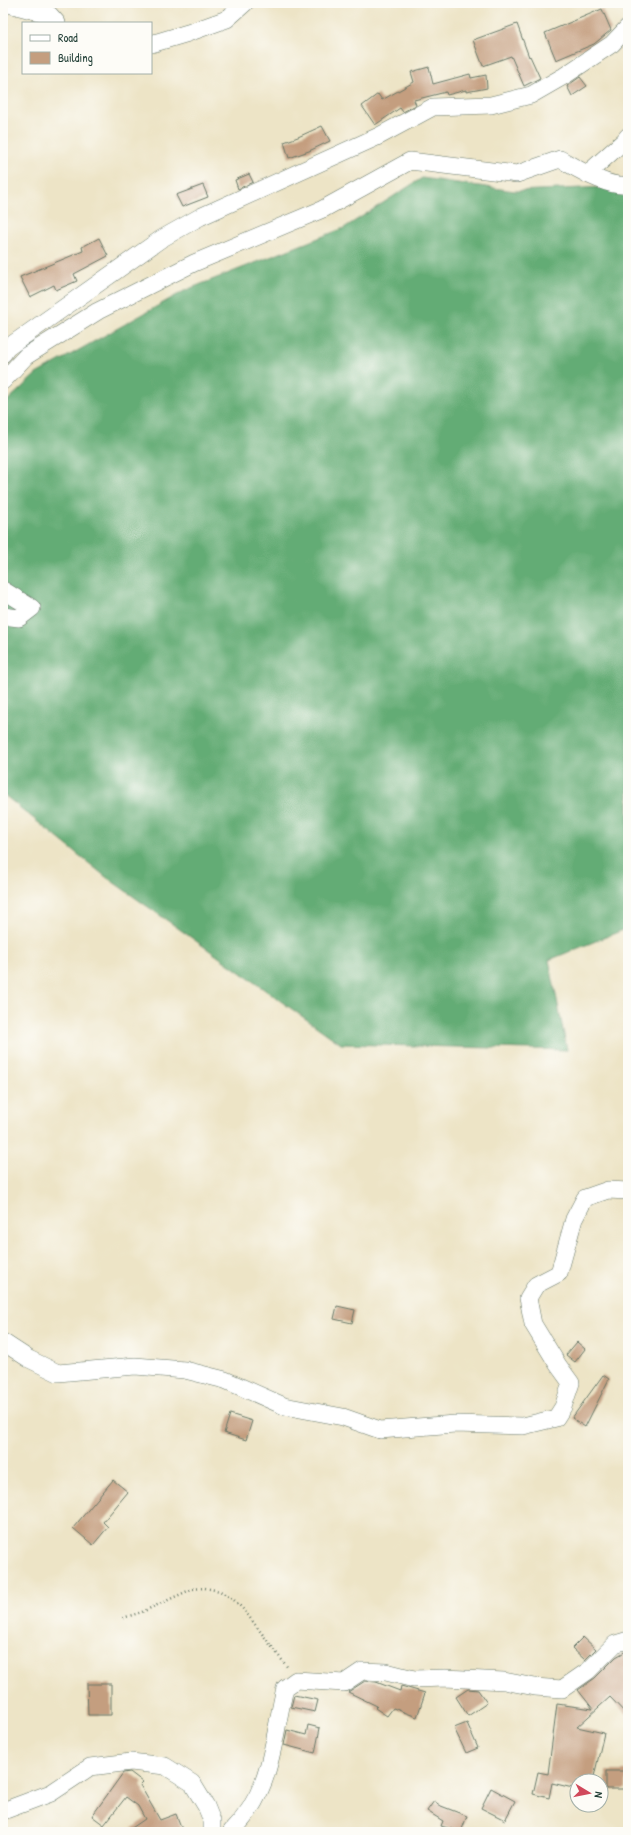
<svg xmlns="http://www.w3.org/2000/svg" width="631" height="1835" font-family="'Patrick Hand',sans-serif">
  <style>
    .forest { fill: #63ac74; stroke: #417454 }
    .building { fill: #c49e7f }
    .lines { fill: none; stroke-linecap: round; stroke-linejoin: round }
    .minor-casing { stroke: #677767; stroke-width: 18 }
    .path { stroke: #677767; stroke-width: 2.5; stroke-dasharray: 1 3; stroke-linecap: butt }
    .minor { stroke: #fff; stroke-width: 17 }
  </style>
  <rect width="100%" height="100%" fill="#fdfcf7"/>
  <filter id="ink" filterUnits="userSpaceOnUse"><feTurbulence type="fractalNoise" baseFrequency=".025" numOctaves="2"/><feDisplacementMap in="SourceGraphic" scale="8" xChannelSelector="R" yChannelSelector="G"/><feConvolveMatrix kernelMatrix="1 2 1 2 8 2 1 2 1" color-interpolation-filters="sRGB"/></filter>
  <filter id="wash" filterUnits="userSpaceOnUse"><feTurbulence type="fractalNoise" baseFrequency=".012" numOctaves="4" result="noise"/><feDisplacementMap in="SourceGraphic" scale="16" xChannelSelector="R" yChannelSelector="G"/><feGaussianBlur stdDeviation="0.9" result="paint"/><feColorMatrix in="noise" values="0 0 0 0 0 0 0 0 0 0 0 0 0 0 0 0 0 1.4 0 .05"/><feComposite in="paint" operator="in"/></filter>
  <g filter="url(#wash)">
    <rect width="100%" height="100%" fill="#ede4c6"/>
    <!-- forest -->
    <path class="forest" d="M422,178L515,191L628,186V928L549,960L567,1050L341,1044L106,877L3,794V405L36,374L186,290L344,228Z"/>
    <g id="blocks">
      <!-- building -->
      <path class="building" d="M602,9L611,30L594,44L556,60L545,33Z
        M517,24L529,57L530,56L540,78L524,86L511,56L483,66L473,40Z
        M429,67L433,84L470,74L471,78L486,75L487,88L466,92V90L447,95L446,92L414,100L416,105L403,112L400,108L375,125L362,106L378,94L382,100L414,82L411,72Z
        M580,77L587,86L572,96L567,86Z
        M322,126L330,141L309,151L289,158L284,142L298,137Z
        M249,174L253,182L238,189L235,180Z
        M203,185L208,197L182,207L176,195Z
        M99,238L108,256L74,274L77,281L56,290L54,285L30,297L20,277L83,251L82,247Z
        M337,1306L355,1310L352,1323L334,1319Z
        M577,1342L585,1349L575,1362L566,1355Z
        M603,1375L609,1379L585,1427L572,1418Z
        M230,1414L252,1421L246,1440L224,1433Z
        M113,1480L128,1492L103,1522L108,1527L93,1545L73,1528Z
        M583,1637L596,1649L585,1660L572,1648Z
        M628,1650V1716L610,1697L577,1727L604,1733L593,1781H577V1789L552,1783L549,1798L533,1794L538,1772L548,1774L557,1704L593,1709L578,1690L595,1678L616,1657Z
        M365,1681L376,1682L400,1691L401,1686L425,1693L417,1717L393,1708L387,1716L375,1708L377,1706L348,1692Z
        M87,1684H111V1715H88Z
        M468,1689L478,1690L487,1703L468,1716L456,1697Z
        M294,1695L318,1700L315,1712L291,1707Z
        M467,1723L478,1748L466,1753L454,1728Z
        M308,1725L320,1728L315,1753L284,1745L287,1730L306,1735Z
        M606,1771H627L626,1789H606Z
        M130,1772L143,1782L140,1785L160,1820L176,1814L183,1832H126L145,1819L138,1806L126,1797L104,1825L92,1816L123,1773Z
        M491,1788L515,1801L505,1820L481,1808Z
        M434,1801L441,1806L467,1816L461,1832L441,1826L443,1821L427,1811Z"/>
    </g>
  </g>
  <g filter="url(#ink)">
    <use href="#blocks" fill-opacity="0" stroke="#677767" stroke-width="1"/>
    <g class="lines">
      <!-- minor casing -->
      <g class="minor-casing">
        <path id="minor" d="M5,3L50,15L57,23
          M151,44L188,33L227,19L245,3
          M587,174L624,141L628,136
          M3,354L7,348L161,239L200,217L379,136L433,107L491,105L531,95L564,76L612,44L628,27
          M3,381L26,356L98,311L194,263L323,209L410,161L517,174L560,159C578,169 608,188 628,185
          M3,590L32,608L19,618L3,616
          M3,1342L29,1359L58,1373L135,1366L185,1370L225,1380L284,1406L343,1417L380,1430L455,1424L523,1426L556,1418L563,1407L571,1383L558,1365L533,1324L528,1298L536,1285L559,1273L574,1219L585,1198L608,1190L628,1191
          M3,1811L51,1793L90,1767L131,1762L165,1766L192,1783L206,1806L212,1821V1832
          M231,1832C273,1791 272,1742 285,1688L296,1680L344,1683L362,1671L386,1672L414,1679L445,1678L504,1681L535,1687L562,1689L588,1671L615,1644L628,1640"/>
      </g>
      <!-- path -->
      <path class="path" d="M123,1618L142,1612L192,1589L205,1588L220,1591L234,1600L244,1610L288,1668"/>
      <!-- minor -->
      <use href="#minor" class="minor"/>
    </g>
  </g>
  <!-- margin -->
  <rect width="631" height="1835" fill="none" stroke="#fdfcf7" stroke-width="16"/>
  <!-- legend -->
  <rect x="22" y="22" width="130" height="52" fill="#fdfcf7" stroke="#a4b0a9"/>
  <rect x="30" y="35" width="20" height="6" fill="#ffffff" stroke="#a4b0a9"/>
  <text x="58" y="42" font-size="12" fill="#1f3d34">Road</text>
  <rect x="30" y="52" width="20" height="12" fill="#c49e7f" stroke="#a4b0a9"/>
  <text x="58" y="62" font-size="12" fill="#1f3d34">Building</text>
  <!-- north arrow -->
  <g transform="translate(589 1793) rotate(100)"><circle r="19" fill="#fdfcf7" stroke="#a4b0a9"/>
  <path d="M0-3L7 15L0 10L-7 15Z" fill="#d1495b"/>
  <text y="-6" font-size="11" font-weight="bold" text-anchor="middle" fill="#1f3d34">N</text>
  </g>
</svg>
